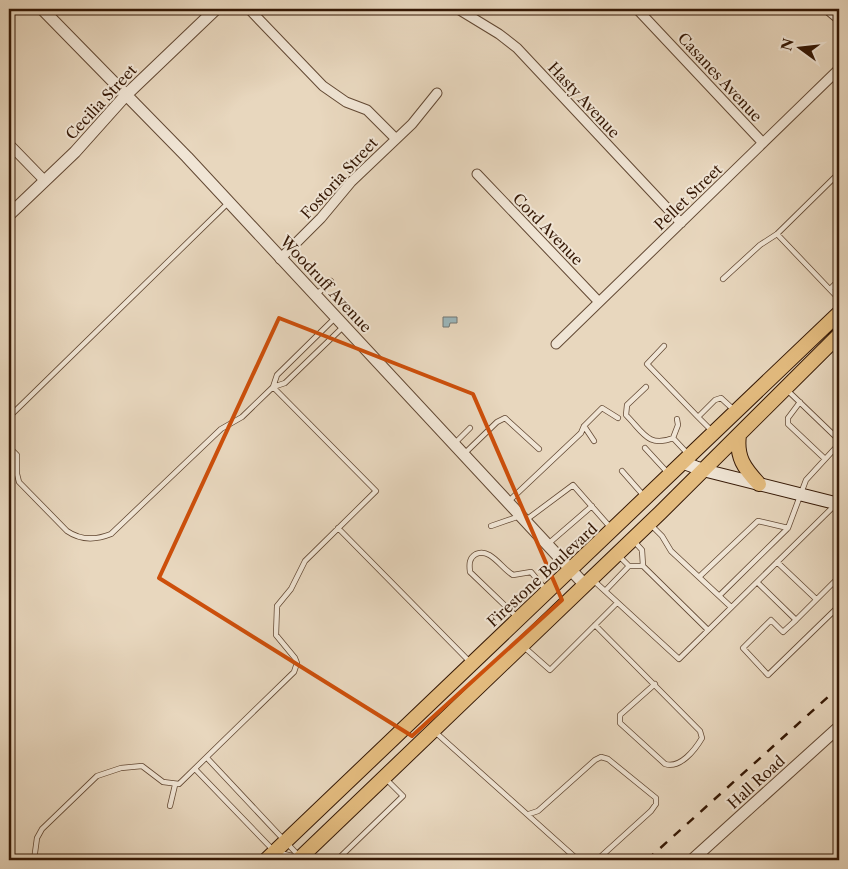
<svg xmlns="http://www.w3.org/2000/svg" width="848" height="869" font-family="'Libre Caslon Text',serif">
  <style>
    .water { fill: #9bb7bc; stroke: #727773 }
    .lines { fill: none; stroke-linecap: round; stroke-linejoin: round }
    .service-casing { stroke: #624833; stroke-width: 6 }
    .minor-casing { stroke: #624833; stroke-width: 11 }
    .tertiary-casing { stroke: #624833; stroke-width: 13 }
    .secondary-casing { stroke: #351805; stroke-width: 14 }
    .primary-casing { stroke: #351805; stroke-width: 16 }
    .service { stroke: #f0e5d5; stroke-width: 4.5 }
    .minor { stroke: #f0e5d5; stroke-width: 9 }
    .tertiary { stroke: #f0e5d5; stroke-width: 11 }
    .secondary { stroke: #f0e5d5; stroke-width: 12 }
    .primary { stroke: #e4bc7f; stroke-width: 14 }
    .rail { stroke: #351805; stroke-width: 2.5; stroke-dasharray: 9 9; stroke-linecap: butt }
    .marked { fill: none; stroke: #cd4f0b; stroke-width: 4; stroke-linejoin: round }
    .labels { text-anchor: middle; dominant-baseline: central; stroke-width: 4; stroke-linejoin: round; paint-order: stroke }
    .street-label { font-size: 15px; fill: #351805; stroke: #f0e5d5 }
  </style>
  <rect width="100%" height="100%" fill="#e8d7be"/>
  <filter id="stains"><feTurbulence type="fractalNoise" baseFrequency=".004" numOctaves="4"/><feColorMatrix values="0 0 0 0 .2 0 0 0 0 .09 0 0 0 0 .02 0 0 0 .5 -.17"/></filter>
  <radialGradient id="worn" r=".72"><stop offset=".6" stop-color="#630" stop-opacity="0"/><stop offset="1" stop-color="#630" stop-opacity=".3"/></radialGradient>
  <!-- water -->
  <path class="water" d="M443,317H457V323H450L449,327H443Z"/>
  <g class="lines">
    <!-- service casing -->
    <g class="service-casing">
      <path id="service" d="M777,234L839,299
        M723,279L760,245L777,234L839,173
        M830,289L839,280
        M316,295L331,281
        M664,346L647,364L698,417
        M273,387L285,383L343,327
        M646,387L627,405L626,415C643,432 648,448 673,438
        M786,389L839,440
        M800,402L788,418V424L825,459
        M9,417L228,203
        M677,419L678,425L673,438L688,454
        M584,426L594,441
        M713,432L698,417L715,400L721,398L734,410
        M455,443L470,428
        M9,447L17,455V474L19,482L67,531C80,540 96,540 111,534L221,429L242,417L273,387L277,375L335,318
        M645,448L668,473
        M464,454L497,422L505,418L539,449
        M622,471L644,496
        M509,501L581,433L584,426L602,408L618,418
        M526,520L573,485L610,527
        M650,524L662,536L671,551L731,607
        M491,526L520,516
        M338,528L470,662
        M548,544L592,506
        M777,562L816,599
        M629,566H643L642,550L633,540
        M643,566L708,630
        M699,577L758,521L788,528
        M593,580L679,659L834,506
        M757,582L796,620L783,632L771,620L743,648L768,675L839,606
        M605,591L629,566L619,556
        M719,596L788,528L806,480L839,444
        M518,618L470,572C469,564 469,558 476,554C490,547 502,569 513,575L531,572L546,590
        M796,620L839,577
        M595,625L700,731L702,738C695,750 680,769 665,764L620,723V715L655,684
        M524,647L550,670L617,603
        M434,731L578,860
        M208,759L299,856
        M196,770L275,852L297,857
        M170,806L175,785
        M529,814L538,811L595,760L601,757L608,759L656,798V804L651,811L597,860
        M34,860L37,838L42,829L97,776L121,768L142,766L163,782L179,784L294,672L297,663L295,658L276,635L277,606L291,589L305,561L376,491L273,387
        M337,860L403,796L386,779"/>
    </g>
    <!-- minor casing -->
    <g class="minor-casing">
      <path id="minor" d="M249,9L323,86L346,102L367,110L396,139
        M458,9L499,34L517,48L681,223
        M637,9L763,143
        M827,9L839,19
        M9,144L45,181
        M477,174L599,302
        M280,259L321,218L351,182L412,124L437,93
        M556,344L839,69"/>
    </g>
    <!-- tertiary casing -->
    <g class="tertiary-casing">
      <path id="tertiary" d="M42,9L187,157L584,584
        M9,215L75,152L126,95L216,9
        M692,860L839,727"/>
    </g>
    <!-- secondary casing -->
    <g class="secondary-casing">
      <path id="secondary" d="M684,463L703,470L839,504"/>
    </g>
    <!-- primary casing -->
    <g class="primary-casing">
      <path id="primary" d="M739,435C736,457 744,468 759,484
        M266,860L839,313
        M298,860L660,513L839,335"/>
    </g>
    <!-- service -->
    <use href="#service" class="service"/>
    <!-- minor -->
    <use href="#minor" class="minor"/>
    <!-- tertiary -->
    <use href="#tertiary" class="tertiary"/>
    <!-- secondary -->
    <use href="#secondary" class="secondary"/>
    <!-- primary -->
    <use href="#primary" class="primary"/>
    <!-- rail -->
    <path class="rail" d="M647,860L839,687"/>
  </g>
  <!-- marked area -->
  <path class="marked" d="M279,318L473,394L562,600L412,736L159,578Z"/>
  <g class="labels">
    <!-- street labels -->
    <g class="street-label">
      <text transform="translate(720 77) rotate(47)">Casanes Avenue</text>
      <text transform="translate(584 100) rotate(47)">Hasty Avenue</text>
      <text transform="translate(101 102) rotate(-47)">Cecilia Street</text>
      <text transform="translate(339 178) rotate(-47)">Fostoria Street</text>
      <text transform="translate(688 197) rotate(-44)">Pellet Street</text>
      <text transform="translate(548 229) rotate(46)">Cord Avenue</text>
      <text transform="translate(326 284) rotate(47)">Woodruff Avenue</text>
      <text transform="translate(542 575) rotate(-43)">Firestone Boulevard</text>
      <text transform="translate(756 782) rotate(-42)">Hall Road</text>
    </g>
  </g>
  <!-- margin -->
  <rect width="848" height="869" fill="none" stroke="#e8d7be" stroke-width="30"/>
  <rect x="10" y="10" width="828" height="849" fill="none" stroke="#351805" stroke-width="2.5"/>
  <rect x="15" y="15" width="818" height="839" fill="none" stroke="#351805"/>
  <!-- north arrow -->
  <g transform="translate(800 48) rotate(285)" stroke="#f0e5d5" stroke-width="4" paint-order="stroke">
  <path d="M0-4L9 19L0 12L-9 19Z" fill="#351805"/>
  <text y="-8" font-size="14" font-weight="bold" text-anchor="middle" fill="#351805">N</text>
  </g>
  <rect width="100%" height="100%" filter="url(#stains)"/>
  <rect width="100%" height="100%" fill="url(#worn)"/>
</svg>
